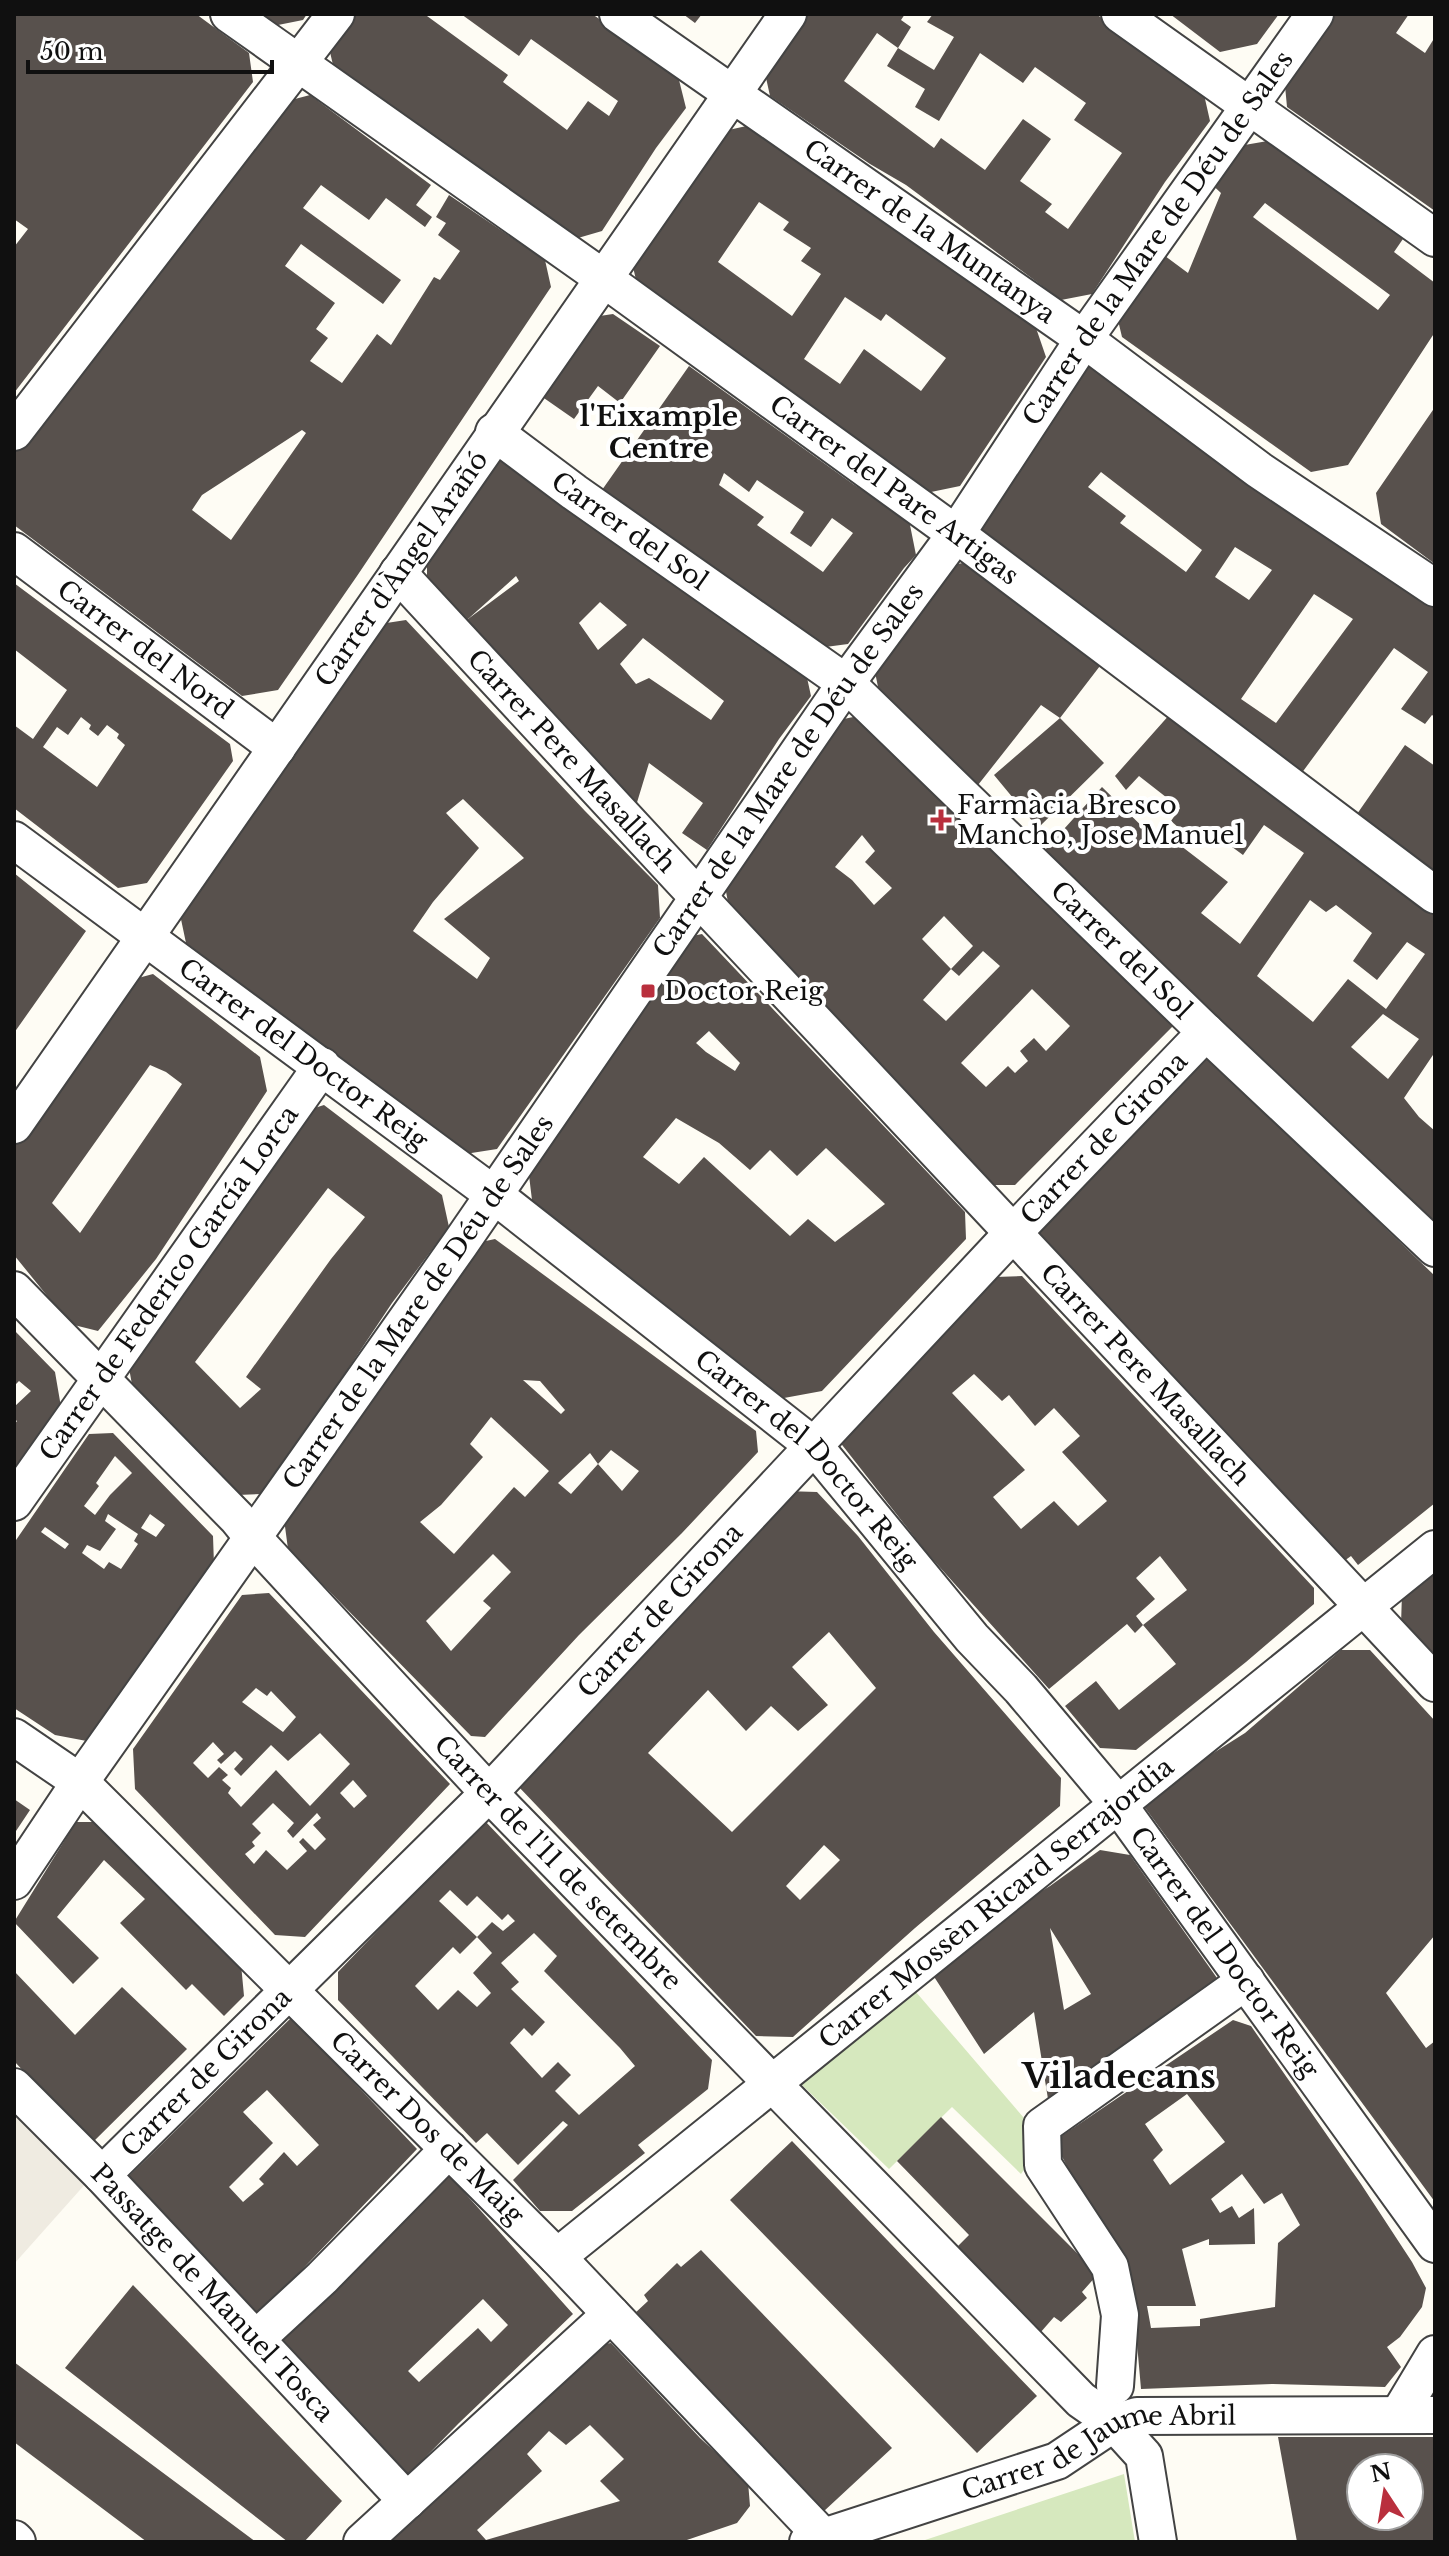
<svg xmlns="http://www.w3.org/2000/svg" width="1449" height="2556" font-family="'Libre Baskerville',serif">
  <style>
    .green { fill: #d6e8be }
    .plaza { fill: #efebe1 }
    .building { fill: #58514d; fill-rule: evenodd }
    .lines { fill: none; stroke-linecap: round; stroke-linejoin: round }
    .minor-casing { stroke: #434343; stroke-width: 40 }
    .minor { stroke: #fff; stroke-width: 36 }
    .poi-dot { fill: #b92f3d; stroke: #fff; stroke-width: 3 }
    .labels { text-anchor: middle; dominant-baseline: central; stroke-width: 8; stroke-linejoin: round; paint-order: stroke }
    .street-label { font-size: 26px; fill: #101010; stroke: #fff }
    .poi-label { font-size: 26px; fill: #101010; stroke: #fff; text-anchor: start }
    .neighbourhood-label { font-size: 28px; font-weight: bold; fill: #101010; stroke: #fff }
    .district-label { font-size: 34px; font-weight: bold; fill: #101010; stroke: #fff }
  </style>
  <rect width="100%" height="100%" fill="#fefcf4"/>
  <!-- green -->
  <path class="green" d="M916,1992L1030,2125L1028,2164L1021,2174L952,2107L889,2169L801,2084Z
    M1124,2474L1135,2542H919Z"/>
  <!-- plaza -->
  <path class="plaza" d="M14,2115L87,2182L14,2264Z"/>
  <!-- building -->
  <path class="building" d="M14,14H196L249,53L253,82L14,393V247L28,229L14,219Z
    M257,14H307L303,20L273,26Z
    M346,14H429L427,16L508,75L503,82L567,130L588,101L609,116L618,101L531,39L519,56L461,14H592L677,72L686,108L656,148L602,231L578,238L333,65L327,39Z
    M683,14H702L695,23Z
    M797,14H905L901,20L911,27L898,48L877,33L844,81L934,148L941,138L985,170L1023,119L1051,139L1020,181L1052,204L1045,212L1068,229L1122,153L1074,120L1086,103L1035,67L1023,83L980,53L939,121L915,107L925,89L887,66L898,48L934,70L954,37L927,22L933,14H1096L1203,90L1210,121L1165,182L1092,294L1061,300L906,185L870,164L770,96L763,64Z
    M1170,14H1279L1257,44L1220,52Z
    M1331,14H1409L1396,33L1425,53L1435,37V211L1287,107L1284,75Z
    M310,95L431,185L416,205L432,217L425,227L386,198L369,220L321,185L303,208L401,280L383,304L301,244L285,266L335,303L316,329L328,338L310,361L342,383L377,334L391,345L434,277L440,280L460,251L438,235L446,223L436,217L449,195L545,260L551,287L357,576L278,690L242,696L14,525V443L280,103ZM302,430L306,433L231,540L192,510L202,495Z
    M751,125L1035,325L1046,357L960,486L931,492L818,416L636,280L631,258L724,131ZM759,202L789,222L783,230L811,248L801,261L821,274L792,316L718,262ZM845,297L881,321L886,314L946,358L921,391L864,349L840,384L804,359Z
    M1274,140L1405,236L1394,252L1435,283V332L1348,465L1311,472L1122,337L1117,316L1161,253L1188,273L1221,193L1206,179L1233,147ZM1265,203L1390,295L1378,310L1253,217Z
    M613,314L660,346L620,403L598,386L574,419L541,396L593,317Z
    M1093,364L1435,600V717L1432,715L1425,724L1401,709L1428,672L1394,648L1301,774L980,534L976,518L1073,370ZM1101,472L1202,550L1186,572L1120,523L1126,516L1088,487ZM1235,547L1272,570L1249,600L1215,577ZM1314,594L1353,619L1276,723L1241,699Z
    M689,366L853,484L909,520L916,555L904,568L848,644L818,648L602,490ZM724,473L749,492L757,480L804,512L790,533L811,547L832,518L853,533L823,572L757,525L764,517L719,485Z
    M1435,407V564L1381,524L1376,493Z
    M507,458L806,673L811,696L779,739L707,850L682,833L703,803L649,763L635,809L427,586V555L489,463ZM516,576L519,581L468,619ZM600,602L627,625L598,650L579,623ZM643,638L724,701L711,720L649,678L636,684L620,664Z
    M968,562L1103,662L1060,718L1041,705L978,785L878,687L873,662L942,567Z
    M14,583L230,744L233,761L147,883L118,888L14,808V725L33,739L67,690L14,649ZM81,717L91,725L89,729L98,736L107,725L119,734L117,738L125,745L97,787L43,747L57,727L68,735Z
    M406,620L585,811L658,885L660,918L497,1149L465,1154L186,943L178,905L328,706L380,624ZM463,799L524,858L444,919L490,958L477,979L413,931L433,902L479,848L446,813Z
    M1171,713L1435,912V1052L1404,1098L1419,1117L1435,1131V1230L1045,850L1102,787L1163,847L1172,839L1228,882L1201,913L1240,944L1304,853L1264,825L1243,855L1205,827L1194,841L1171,821L1180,808L1139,776L1126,790L1115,776ZM1310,900L1326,912L1336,905L1372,933L1353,961L1377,980L1407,942L1425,954L1386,1009L1348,979L1313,1022L1257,976ZM1383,1014L1419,1039L1388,1079L1351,1047Z
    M858,716L1174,1025L1015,1185H988L729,908L723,875L839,720ZM862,835L875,851L865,862L892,888L874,905L852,880L835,867ZM944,916L973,946L951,969L922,939ZM983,951L1000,966L946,1021L923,1000L951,969L959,976ZM1032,989L1070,1026L1046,1051L1034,1038L1020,1051L1028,1061L1015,1073L1008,1066L986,1087L961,1063Z
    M1060,718L1104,763L1038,828L994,775Z
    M1405,745L1435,766V875L1357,814Z
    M14,873L86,931L14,1033Z
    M702,934L965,1212L966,1239L822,1391L784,1398L604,1260L532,1200L527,1159L678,939ZM709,1031L740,1063L735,1071L706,1052L696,1043ZM676,1118L719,1143L750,1170L770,1150L797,1176L826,1148L885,1204L835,1242L808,1219L790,1236L704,1157L679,1184L643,1157Z
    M153,974L260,1057L267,1091L156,1259L98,1331L70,1324L14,1255V1147L127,981ZM150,1065L166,1072L182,1084L80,1233L52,1203Z
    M1208,1057L1435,1276V1503L1358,1565L1351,1556L1340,1564L1040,1246V1218Z
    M324,1105L442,1195L449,1227L392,1303L312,1423L261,1494L237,1495L188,1441L133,1390L127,1357L299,1113ZM328,1188L365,1217L331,1259L246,1377L261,1389L240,1408L195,1362Z
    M495,1239L756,1431L758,1452L682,1533L579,1635L485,1737L471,1736L288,1549L284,1519L472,1244ZM523,1380L540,1381L565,1410L561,1414ZM491,1417L549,1471L525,1497L514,1487L454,1554L420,1522L441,1505L483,1457L470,1444ZM611,1450L639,1471L622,1491L598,1464L571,1494L558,1483L590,1453L598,1464ZM493,1554L511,1572L483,1601L491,1608L451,1651L426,1621Z
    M1022,1276L1314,1588V1604L1246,1662L1136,1750L1100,1748L1065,1706L1096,1681L1119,1710L1176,1664L1143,1625L1187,1590L1160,1556L1136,1578L1155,1599L1136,1616L1143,1625L1135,1633L1127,1624L1049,1689L927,1553L839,1441L953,1313L958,1319L995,1277ZM974,1374L1002,1401L1009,1395L1035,1426L1054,1408L1080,1436L1062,1452L1107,1501L1078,1526L1054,1501L1021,1529L993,1497L1025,1470L952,1393Z
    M14,1330L55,1372L61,1407L14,1473V1425L17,1421L14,1419V1407L31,1391L19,1381L14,1386Z
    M113,1433L213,1536L214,1565L92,1742L55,1735L14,1708V1543L89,1434ZM115,1456L132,1473L110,1495L95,1515L84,1506L99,1486L96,1483ZM108,1514L138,1534L134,1541L138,1544L121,1569L109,1562L104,1569L82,1553L87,1545L100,1551L116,1529L105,1521ZM150,1514L165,1525L156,1537L141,1528ZM45,1527L69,1544L65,1549L41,1532Z
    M785,1491L817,1492L858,1536L934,1632L1061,1778L1060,1806L915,1928L793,2037L756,2036L518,1786ZM829,1632L876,1688L732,1832L648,1753L708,1690L746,1731L771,1706L798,1731L828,1705L792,1667ZM824,1845L840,1860L800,1900L786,1886Z
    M1435,1567V1659L1401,1625L1402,1593Z
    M269,1593L450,1784L305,1937L275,1935L135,1789L133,1749L242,1595ZM256,1688L267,1696L271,1691L296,1717L283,1732L242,1702ZM320,1733L350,1764L310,1806L276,1770L241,1807L228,1793L231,1788L222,1780L228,1775L219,1767L208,1778L193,1763L213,1742L224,1754L217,1760L221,1764L235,1751L243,1759L234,1769L241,1776L271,1745L288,1761ZM353,1780L367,1796L354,1808L340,1793ZM273,1803L294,1823L287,1831L293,1838L317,1813L321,1818L313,1825L326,1839L315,1850L303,1838L299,1842L307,1851L287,1870L266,1850L254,1864L245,1854L255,1846L252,1842L261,1833L252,1824Z
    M1341,1650H1370L1435,1721V1935L1386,1993L1426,2048L1435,2041V2202L1143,1805L1196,1764L1245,1733Z
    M14,1799L30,1810L14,1834Z
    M484,1820L712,2060L708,2089L638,2145L645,2153L572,2211H540L513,2180L568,2125L563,2121L518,2165L487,2133L476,2143L338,2000V1972ZM450,1890L467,1906L477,1896L502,1920L508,1914L515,1921L503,1931L492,1922L477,1937L439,1901ZM534,1933L557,1956L544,1971L620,2048L635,2066L579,2115L555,2091L571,2075L558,2062L542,2078L510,2043L524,2028L532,2036L545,2022L511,1989L519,1982L501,1963ZM477,1937L492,1953L473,1973L491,1993L477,2007L458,1990L438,2010L415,1986L453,1947L460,1954Z
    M76,1822H100L241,1964L244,1996L224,2016L192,1984L186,1990L120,1923L145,1899L104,1860L57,1917L99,1958L73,1984L14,1922Z
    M1100,1850L1130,1855L1217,1978L1048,2099L1034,2012L984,2054L931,1972L1015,1907L1050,1886ZM1050,1928L1091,1994L1064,2010Z
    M14,1971L75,2035L122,1987L187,2049L91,2144L14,2061Z
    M292,2017L417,2149L257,2317L126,2179ZM267,2090L319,2145L297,2166L284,2152L259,2179L264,2184L243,2202L229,2187L273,2143L243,2112Z
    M1233,2020L1251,2026L1361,2184L1412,2262L1426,2288L1422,2307L1400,2337L1387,2347L1401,2367L1385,2387L1273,2384L1141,2389L1136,2332L1121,2271L1054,2141ZM1187,2094L1225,2142L1170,2185L1153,2160L1163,2150L1145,2124ZM1242,2174L1264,2204L1282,2193L1300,2225L1278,2243L1275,2307L1200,2319V2326L1151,2328L1147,2306H1196L1182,2249L1209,2239V2245L1255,2244L1254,2208L1239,2218L1232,2206L1220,2213L1211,2199Z
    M941,2117L1098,2274L1082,2292L1087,2298L1061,2322L1054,2317L1040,2333L957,2247L969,2235L897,2161Z
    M792,2141L1037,2396L977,2453L730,2200Z
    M447,2173L573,2314L459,2423L408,2475L277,2335ZM483,2299L508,2325L491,2342L478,2328L419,2382L408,2371Z
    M701,2250L892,2448L823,2512L634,2314L648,2301L644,2295L677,2263L681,2267Z
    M133,2285L342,2501L304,2542H288L65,2368Z
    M611,2343L700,2438L748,2482L750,2506L737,2523L681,2542H385L593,2346ZM590,2425L624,2459L600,2481L620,2501L486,2540L477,2530L542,2471L527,2454L549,2431L566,2445Z
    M14,2362L256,2542H147L14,2442Z
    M1278,2437H1435V2542H1297ZM1361,2468H1409V2516H1361Z"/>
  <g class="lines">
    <!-- minor casing -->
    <g class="minor-casing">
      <g id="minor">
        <path id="s1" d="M229,14L603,278L956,534L1435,895"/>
        <path id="s2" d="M618,14L1084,339L1259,470L1435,588"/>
        <path d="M1120,14L1435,238"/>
        <path d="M14,432L336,14"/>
        <path id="s3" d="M494,432L574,492L846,683L1206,1032L1435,1248"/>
        <path id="s4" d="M14,551L277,748"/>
        <path id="s5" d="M398,573L683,881L1435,1683"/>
        <path id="s6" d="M14,840L493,1194L815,1447L972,1638L1021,1689L1117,1803L1435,2244"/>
        <path id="s7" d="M14,1125L788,14"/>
        <path id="s8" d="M14,1290L237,1518L254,1539L489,1793L1081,2400L1114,2423L1144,2456L1158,2542"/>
        <path id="s9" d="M14,1502L322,1066"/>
        <path id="s10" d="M14,1737L80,1782L557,2257L823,2537"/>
        <path id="s11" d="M14,1881L80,1782L460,1244L846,683L956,534L1084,339L1315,14"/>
        <path id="s12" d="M14,2087L102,2175L407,2501"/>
        <path id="s13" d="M102,2175L489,1793L1012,1234L1206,1032"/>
        <path id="s14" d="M557,2257L1435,1549"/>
        <path d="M256,2339L322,2278L449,2149"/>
        <path d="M1115,2386L1120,2315L1110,2267L1043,2165L1042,2126L1246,1981"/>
        <path d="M1399,2414L1435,2354"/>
        <path d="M14,2539L17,2542"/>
        <path d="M362,2542L611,2314"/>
        <path id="s15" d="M808,2542L1057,2461L1114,2423L1137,2416L1435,2415"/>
      </g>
    </g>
    <!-- minor -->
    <use href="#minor" class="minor"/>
  </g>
  <!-- markers -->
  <g class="poi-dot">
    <path d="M937 808h8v8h8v8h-8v8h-8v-8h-8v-8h8z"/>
    <rect x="640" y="983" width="16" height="16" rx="4"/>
  </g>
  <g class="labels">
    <!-- street labels -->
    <g class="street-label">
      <text stroke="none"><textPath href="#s2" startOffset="380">Carrer de la Muntanya</textPath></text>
      <text stroke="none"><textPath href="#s11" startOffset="2002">Carrer de la Mare de Déu de Sales</textPath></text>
      <text stroke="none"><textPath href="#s1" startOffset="818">Carrer del Pare Artigas</textPath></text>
      <text stroke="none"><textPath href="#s3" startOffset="168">Carrer del Sol</textPath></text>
      <text stroke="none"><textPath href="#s7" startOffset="678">Carrer d'Àngel Arañó</textPath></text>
      <text stroke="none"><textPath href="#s4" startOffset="164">Carrer del Nord</textPath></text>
      <text stroke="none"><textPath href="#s5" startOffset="256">Carrer Pere Masallach</textPath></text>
      <text stroke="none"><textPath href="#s11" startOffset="1354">Carrer de la Mare de Déu de Sales</textPath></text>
      <text stroke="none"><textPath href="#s3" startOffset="816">Carrer del Sol</textPath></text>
      <text stroke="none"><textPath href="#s6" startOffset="360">Carrer del Doctor Reig</textPath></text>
      <text stroke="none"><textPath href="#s13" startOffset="1442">Carrer de Girona</textPath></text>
      <text stroke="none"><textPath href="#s9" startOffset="268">Carrer de Federico García Lorca</textPath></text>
      <text stroke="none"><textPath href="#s11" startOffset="706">Carrer de la Mare de Déu de Sales</textPath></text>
      <text stroke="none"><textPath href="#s5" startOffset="1096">Carrer Pere Masallach</textPath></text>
      <text stroke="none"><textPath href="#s6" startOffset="1008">Carrer del Doctor Reig</textPath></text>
      <text stroke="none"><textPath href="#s13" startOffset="794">Carrer de Girona</textPath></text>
      <text stroke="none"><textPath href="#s8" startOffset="790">Carrer de l'11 de setembre</textPath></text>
      <text stroke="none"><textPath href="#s14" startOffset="564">Carrer Mossèn Ricard Serrajordia</textPath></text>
      <text stroke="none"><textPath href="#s6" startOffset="1656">Carrer del Doctor Reig</textPath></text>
      <text stroke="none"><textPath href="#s13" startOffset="146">Carrer de Girona</textPath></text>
      <text stroke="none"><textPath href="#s10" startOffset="570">Carrer Dos de Maig</textPath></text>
      <text stroke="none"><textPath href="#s12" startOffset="286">Passatge de Manuel Tosca</textPath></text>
      <text stroke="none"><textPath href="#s15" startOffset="308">Carrer de Jaume Abril</textPath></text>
    </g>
    <!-- poi labels -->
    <g class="poi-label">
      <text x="957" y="805">Farmàcia Bresco<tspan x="957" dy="30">Mancho, Jose Manuel</tspan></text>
      <text x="664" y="991">Doctor Reig</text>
    </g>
    <!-- neighbourhood labels -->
    <g class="neighbourhood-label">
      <text x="659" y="416">l'Eixample<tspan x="659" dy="32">Centre</tspan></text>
    </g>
    <!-- district labels -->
    <g class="district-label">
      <text x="1119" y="2076">Viladecans</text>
    </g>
  </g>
  <!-- border -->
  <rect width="1449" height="2556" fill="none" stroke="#101010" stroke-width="32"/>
  <!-- north arrow -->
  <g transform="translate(1385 2492) rotate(348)"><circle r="38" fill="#ffffff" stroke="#9f9f9f" stroke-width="2"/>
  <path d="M0-6L14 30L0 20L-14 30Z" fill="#b92f3d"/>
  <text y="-12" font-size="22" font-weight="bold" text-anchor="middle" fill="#101010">N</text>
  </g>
  <!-- scale -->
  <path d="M28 60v12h244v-12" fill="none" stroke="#101010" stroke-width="4"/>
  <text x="40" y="60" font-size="24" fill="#101010" stroke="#ffffff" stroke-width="6" paint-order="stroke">50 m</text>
</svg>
